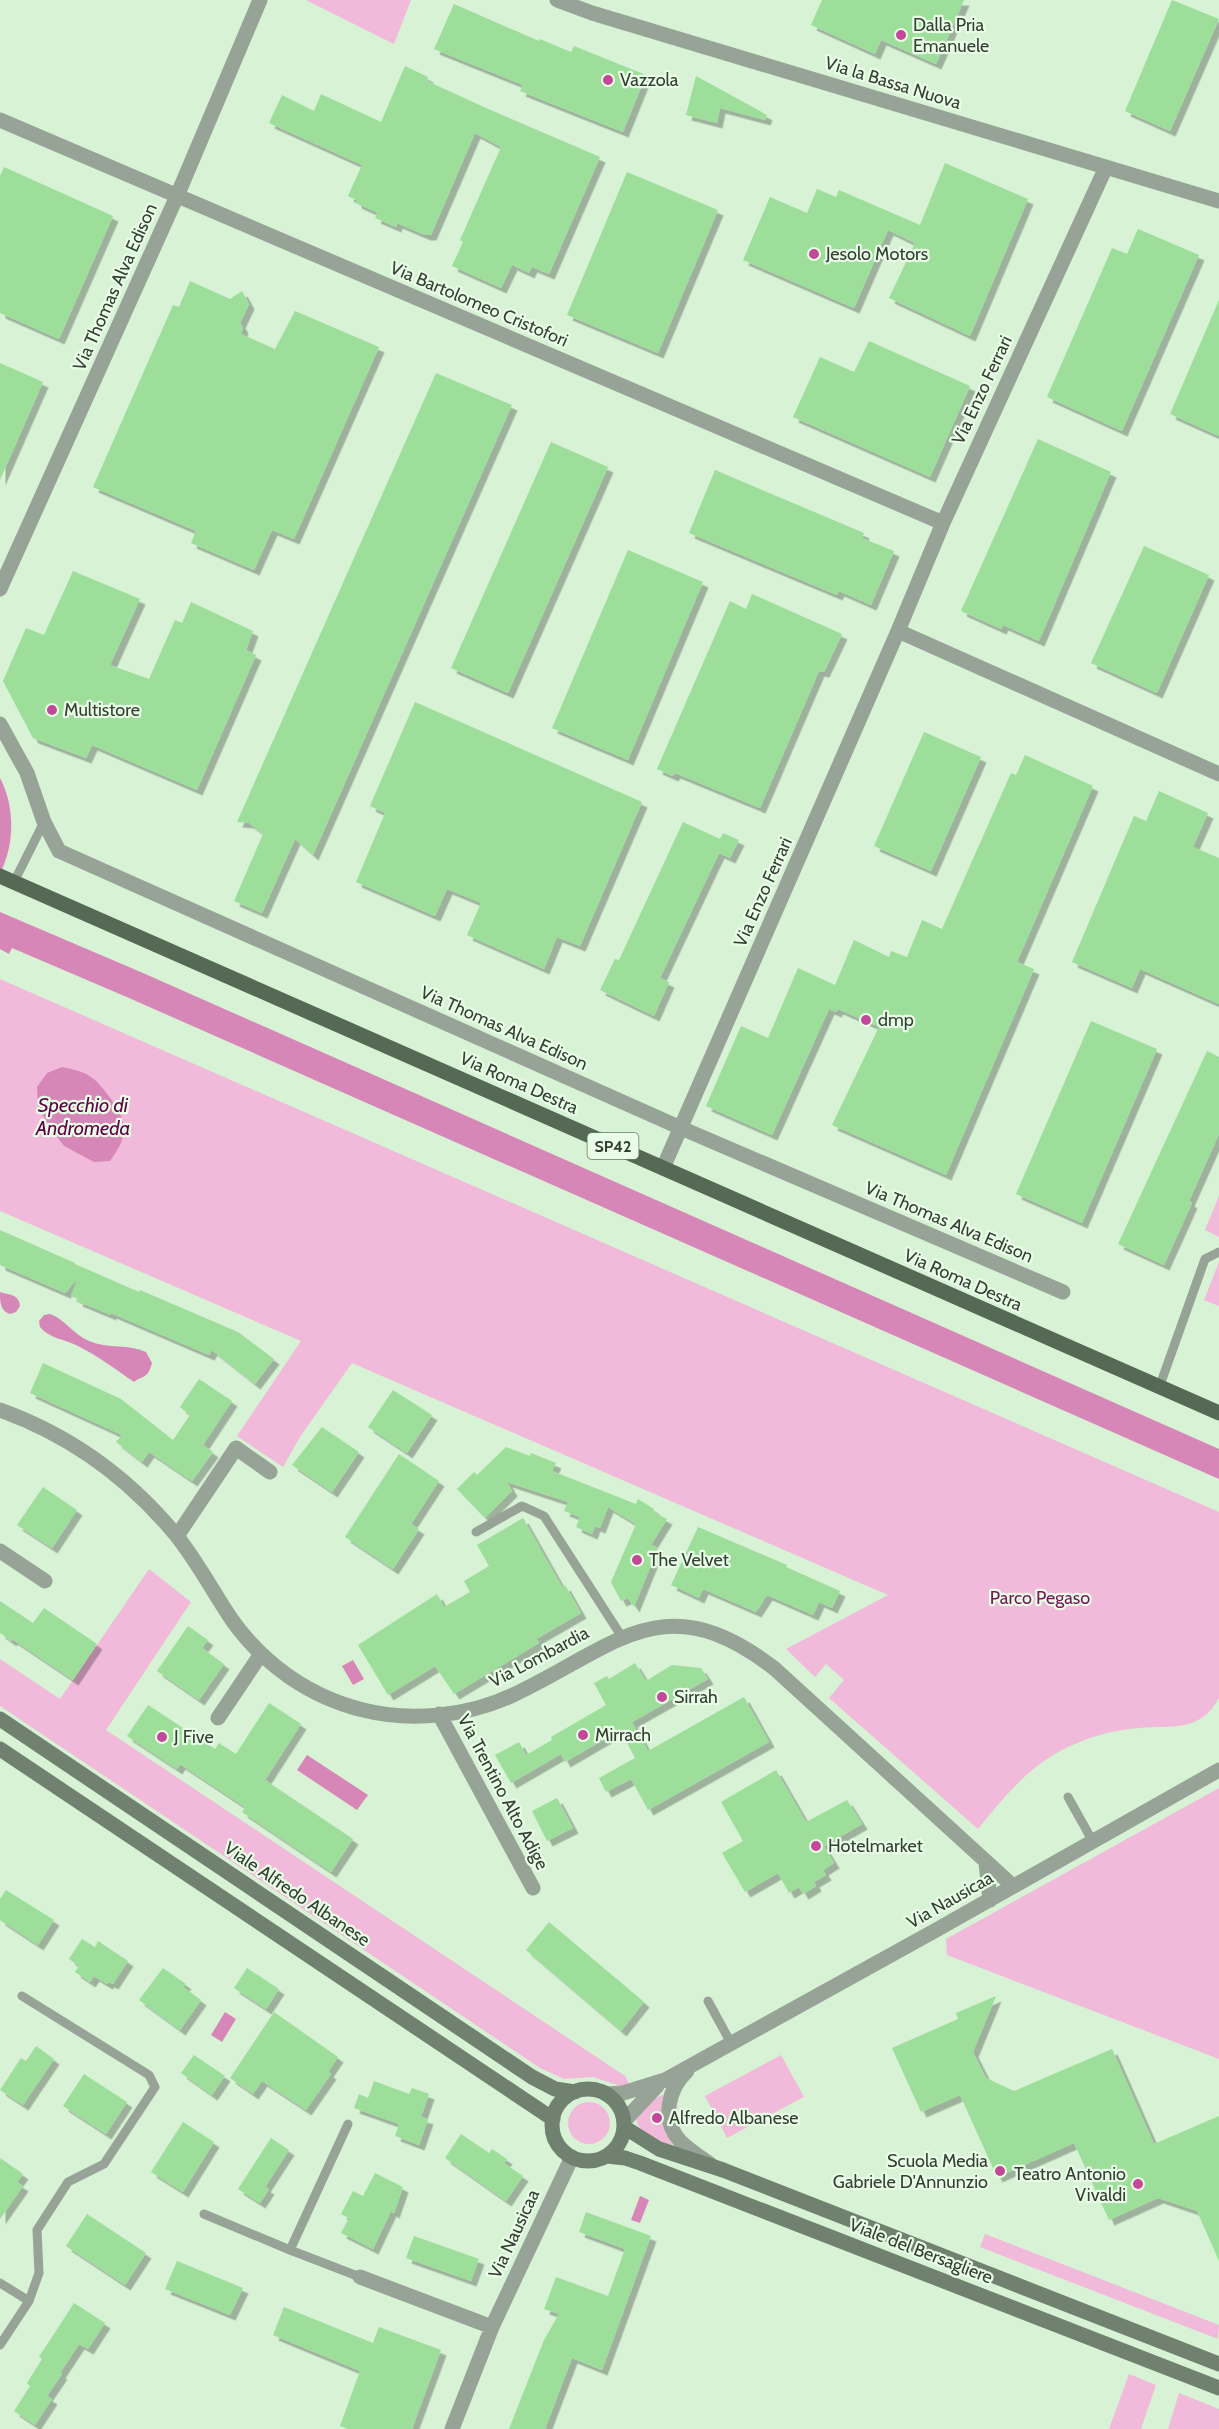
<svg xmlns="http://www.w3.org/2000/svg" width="1219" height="2429" font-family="Cabin,sans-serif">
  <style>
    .green { fill: #f2bada }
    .water { fill: #d787b7 }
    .building { fill: #9cde9a; filter: url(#shadow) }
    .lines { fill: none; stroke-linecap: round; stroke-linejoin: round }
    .lane { stroke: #98a397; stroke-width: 9 }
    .street { stroke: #98a397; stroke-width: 15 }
    .secondary { stroke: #718170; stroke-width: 15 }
    .primary { stroke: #556954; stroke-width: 15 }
    .poi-dot { fill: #c3489a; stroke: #e8fee6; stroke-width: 2 }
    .labels { text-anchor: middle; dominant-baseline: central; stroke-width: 4.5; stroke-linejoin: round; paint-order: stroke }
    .shield { fill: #e8fee6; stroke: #6b7869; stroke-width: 1.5 }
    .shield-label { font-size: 16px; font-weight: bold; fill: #353f34 }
    .poi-label { font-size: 18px; fill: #353f34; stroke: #e8fee6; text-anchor: start }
    .street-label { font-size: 18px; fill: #353f34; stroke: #e8fee6 }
    .park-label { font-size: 18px; fill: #751759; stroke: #e8fee6 }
    .water-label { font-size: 20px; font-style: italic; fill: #630048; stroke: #e8fee6 }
  </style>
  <defs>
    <filter id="shadow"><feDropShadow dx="5.5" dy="5.5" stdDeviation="0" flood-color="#0004"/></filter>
  </defs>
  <rect width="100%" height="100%" fill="#d7f2d5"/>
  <!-- green -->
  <path class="green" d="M306,0H411L394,44Z
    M0,979L1219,1512V1698C1200,1733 1172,1725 1139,1728C1113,1730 1088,1737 1064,1749C1028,1767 1003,1798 978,1829L829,1698L844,1680L826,1664L815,1677L786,1649L888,1595L352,1363L300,1437L283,1467L237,1436L301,1341L0,1211Z
    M1219,1196V1237L1205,1230Z
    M1219,1262V1306L1204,1300Z
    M149,1569L191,1602L106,1730L625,2076L630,2086H620L593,2077L564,2079L540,2068L0,1706V1659L60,1699Z
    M1219,1788V2059L947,1955L946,1939Z
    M781,2055L804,2097L727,2138L705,2096Z
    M664,2094C657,2115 664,2130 674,2147C637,2134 617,2116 664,2094Z
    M568 2123a21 21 0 1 1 42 0a21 21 0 1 1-42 0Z
    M985,2234L1219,2325L1218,2339L980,2247Z
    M1129,2374L1156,2385L1141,2429H1109Z
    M1179,2393L1219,2409V2429H1168Z"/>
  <!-- water -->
  <path class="water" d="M0,778C15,806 15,845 0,873Z
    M0,912L143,973L1219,1449V1479L129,998L12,948L9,954L0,949Z
    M62,1067C89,1072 95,1077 111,1099C129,1124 128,1136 110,1161L94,1162L64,1146L50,1128L38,1107L37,1087L47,1073Z
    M0,1292C9,1295 19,1294 20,1306L16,1312L10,1314C0,1311 0,1301 0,1292Z
    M50,1314C65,1319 74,1335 89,1341C108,1349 129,1344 146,1352L152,1363C148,1379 143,1375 134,1382C115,1369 98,1356 78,1346C65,1339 50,1339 40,1327L39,1321L44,1315Z
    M353,1660L364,1679L353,1685L342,1666Z
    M307,1755L368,1795L357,1810L297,1770Z
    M225,2012L236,2019L222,2042L211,2035Z
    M640,2196L649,2200L640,2223L631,2220Z"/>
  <!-- building -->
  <path class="building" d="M822,0H964L936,64L881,40L875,54L811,25Z
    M1172,0L1219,19L1170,131L1125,111Z
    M454,4L539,41L540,39L571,52L574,46L646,75L623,132L520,91L523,85L434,49Z
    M405,66L428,77L427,81L486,108L600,157L549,274L532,267L529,273L512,265L501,288L452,266L463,242L460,240L501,147L475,133L431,235H425L397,223L396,227L375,218L378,213L356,203V200L348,196L362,165L269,123L282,95L314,111L321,94L381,122Z
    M696,76L767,115L765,120L720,108L717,123L686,115Z
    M945,163L1028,199L970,336L889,298L915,243L888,230L854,308L743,260L770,197L807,213L817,189L836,197L839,190L920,225Z
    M4,167L113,216L59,339L0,313V176Z
    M627,172L718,210L658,353L567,315Z
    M1138,229L1199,255L1122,431L1047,397L1112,248L1127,254Z
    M190,281L230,299L242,291L249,304L240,323L243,328L241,334L275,349L295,311L379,347L294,539L272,530L254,570L191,543L196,531L93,487L173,305L179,307Z
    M1219,300V436L1170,414Z
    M869,341L970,386L930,477L793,417L820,357L854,372Z
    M0,363L43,382L0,480Z
    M436,373L512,405L313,855L295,839L262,913L234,901L263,834L249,823L237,822Z
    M1038,439L1111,472L1039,641L1003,625L1001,629L961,611Z
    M551,442L608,467L508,693L451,668Z
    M715,470L864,533L862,538L894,551L871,605L839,591L837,595L689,533Z
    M1144,546L1209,575L1157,693L1091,663Z
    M628,550L703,582L628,760L552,728Z
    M73,571L140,599L110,665L149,679L175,620L182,623L191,602L253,631L246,650L256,655L197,790L92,745L86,758L33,738L3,681L26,628L44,635Z
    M752,594L842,634L824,672L819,671L760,808L675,773L673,776L657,769L730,601L746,609Z
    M415,702L642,802L580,946L557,937L544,969L467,935L481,903L447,889L435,916L356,882L385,813L370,806Z
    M924,732L981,757L931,871L874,846Z
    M1025,755L1093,786L1017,962L1034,969L946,1175L832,1125L879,1027L838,1009L836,1012L829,1009L772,1135L706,1106L741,1026L768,1038L798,968L835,985L854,940L889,957L891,951L907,957L922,920L942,929L1011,773L1016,775Z
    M1159,791L1208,813L1193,847L1219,858V1004L1140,969L1132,988L1072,962L1134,816L1146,821Z
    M683,822L720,839L723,833L739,840L730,858L719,853L660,978L669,982L654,1016L600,990L615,959L619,960Z
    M1091,1021L1157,1049L1082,1223L1016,1194Z
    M1207,1051L1219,1057V1134L1189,1201L1192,1203L1164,1265L1118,1244Z
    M0,1230L75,1263V1264L139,1292L140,1290L238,1332L274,1359L255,1384L212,1350L209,1355L111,1313V1315L77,1301L78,1299L71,1296L78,1278L65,1293L0,1265Z
    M43,1363L121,1399L173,1440L190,1415L180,1407L199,1379L232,1401L203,1445L213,1452L192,1481L149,1452L142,1462L116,1442L122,1435L30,1393Z
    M393,1390L432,1415L407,1453L368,1427Z
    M322,1427L359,1452L332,1492L292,1465Z
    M506,1447L530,1456L531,1453L556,1463L552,1471L636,1504L638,1499L654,1509L653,1512L667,1519L651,1545L658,1548L634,1607L628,1598L621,1601L611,1582L636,1524L608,1507L600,1528L595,1526L592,1534L576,1527L580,1517L564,1511L568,1502L507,1482L512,1491L485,1518L457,1489L474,1472L477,1475Z
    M399,1454L439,1481L411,1524L419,1529L393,1569L345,1537Z
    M43,1487L77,1510L52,1548L17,1525Z
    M523,1518L562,1587L565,1585L581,1613L536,1639L539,1643L454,1694L435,1666L388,1695L358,1645L437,1594L444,1607L470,1592L464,1581L489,1566L477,1545Z
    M698,1527L787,1565L786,1567L840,1591L832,1608L819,1602L813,1615L767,1595L756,1612L703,1589L699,1598L671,1585Z
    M0,1601L33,1623L44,1608L97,1644L73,1680L12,1639L11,1641L0,1633Z
    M188,1626L208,1640L202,1648L224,1664L199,1700L157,1671Z
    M635,1663L646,1681L672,1665L701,1668L708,1679L632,1722L648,1751L744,1697L769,1742L648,1810L631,1779L606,1792L599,1778L635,1758L620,1730L565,1762L561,1754L511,1783L495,1755L519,1742L526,1755L552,1740L551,1737L606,1705L594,1683L607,1676L609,1679Z
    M269,1703L301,1724L265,1780L353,1839L331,1872L242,1812L245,1807L180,1764L177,1769L127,1736L148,1705L215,1749L219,1743L236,1754Z
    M776,1770L806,1822L847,1800L862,1824L824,1846L834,1863L823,1870L826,1875L814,1882L816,1886L803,1894L799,1887L789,1893L778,1873L745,1892L722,1853L743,1841L721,1802Z
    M557,1798L573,1828L547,1841L532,1811Z
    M6,1890L54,1920L38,1945L0,1920V1899Z
    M549,1922L644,2002L621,2031L526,1950Z
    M82,1939L95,1947L98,1941L128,1961L113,1984L109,1982L107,1984L94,1976L90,1982L75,1972L79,1966L69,1959Z
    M163,1968L186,1984L183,1987L201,2000L180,2030L139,2000Z
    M247,1968L279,1989L266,2009L234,1988Z
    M996,1996L973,2052L986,2078L1014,2091L1112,2049L1154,2144L1219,2116V2261L1197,2211L1158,2198L1109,2220L1074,2143L997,2177L960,2095L921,2112L892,2048L958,2019L956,2013Z
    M274,2012L338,2057L328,2072L331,2074L306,2110L262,2081L253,2094L230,2078Z
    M36,2046L54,2059L23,2105L0,2090L21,2058L26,2061Z
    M194,2055L225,2076L212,2095L181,2073Z
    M84,2074L127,2102L106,2134L63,2106Z
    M374,2081L409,2094L412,2088L429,2094L421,2117L428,2119L419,2145L395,2136L399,2124L354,2108L359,2094L368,2098Z
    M183,2122L214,2142L183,2192L151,2172Z
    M461,2134L489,2153L492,2149L507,2159L504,2163L523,2176L506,2201L445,2158Z
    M271,2138L289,2150L265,2187L269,2189L260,2203L238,2189Z
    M0,2158L23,2174L17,2182L23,2186L0,2219Z
    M375,2173L403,2187L394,2213L391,2211L373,2249L341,2233L349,2218L341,2214L353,2191L363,2196Z
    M586,2212L651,2236L602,2370L572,2358L545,2429H509L544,2340L559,2314L544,2309L556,2277L608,2296L625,2249L579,2232Z
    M87,2214L146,2253L125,2285L66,2246Z
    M414,2236L479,2259L471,2281L406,2258Z
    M177,2261L243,2288L230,2315L165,2289Z
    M74,2303L105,2323L88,2349L79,2344L60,2373L62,2374L47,2396L52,2399L35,2425L14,2411L30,2386L27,2383L42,2359L39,2357Z
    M284,2307L373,2343L379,2327L441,2350L412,2429H348L340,2426L360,2371L273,2335Z"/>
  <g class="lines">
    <!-- lane -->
    <path class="lane" d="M14,882L44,822
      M1159,1388L1205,1259L1219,1252
      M476,1532L522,1506L544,1516L622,1637
      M1068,1797L1092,1840
      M708,2001L731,2043
      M204,2214L290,2250L360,2277
      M290,2250L348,2124
      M0,2283L29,2301
      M0,2345L29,2301L39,2273L37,2230L68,2182L104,2164L155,2087L149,2075L22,1996"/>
    <!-- street -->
    <path class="street" d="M557,0L592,13L1219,201
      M0,120L943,523
      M0,589L177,196L260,0
      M898,631L1219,774
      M0,724L27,773L44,822L59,851L681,1128L1063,1292
      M663,1168L898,631L943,523L1106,167
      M0,1410C70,1435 128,1477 176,1535C197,1561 213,1592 232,1620C264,1665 310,1697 363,1710C411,1722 469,1716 513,1695C615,1647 664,1582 775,1669L1013,1886
      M177,1536L236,1448L270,1472
      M0,1551L45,1581
      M439,1714L533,1888
      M218,1718L261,1654
      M986,1863L990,1900
      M687,2071C668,2089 661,2120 680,2141C689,2150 700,2157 710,2164
      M606,2094L623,2093L665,2080L938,1929L1219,1770
      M624,2121L657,2086
      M360,2277L492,2327
      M452,2429L492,2327L572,2157"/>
    <!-- secondary -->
    <path class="secondary" d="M0,1719L532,2077L555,2089L575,2092
      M0,1749L553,2119
      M552 2125a36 36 0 1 1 72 0a36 36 0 1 1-72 0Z
      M624,2127L659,2149L723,2170L1219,2364
      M607,2156L625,2158L640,2163L1219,2388"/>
    <!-- primary -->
    <path class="primary" d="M0,876L1219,1413"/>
  </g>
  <!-- markers -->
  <g class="poi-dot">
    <circle cx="901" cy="35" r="6"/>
    <circle cx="608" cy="80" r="6"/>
    <circle cx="814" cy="254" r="6"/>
    <circle cx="52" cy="710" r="6"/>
    <circle cx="866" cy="1020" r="6"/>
    <circle cx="637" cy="1560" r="6"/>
    <circle cx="662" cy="1697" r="6"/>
    <circle cx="583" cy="1735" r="6"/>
    <circle cx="162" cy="1737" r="6"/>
    <circle cx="816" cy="1846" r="6"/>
    <circle cx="657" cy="2118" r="6"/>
    <circle cx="1000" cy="2171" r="6"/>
    <circle cx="1138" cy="2184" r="6"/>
  </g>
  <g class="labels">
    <!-- shield labels -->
    <rect class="shield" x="587.5" y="1133" width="51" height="26" rx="4.5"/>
    <g class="shield-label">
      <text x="613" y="1146">SP42</text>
    </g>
    <!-- poi labels -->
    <g class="poi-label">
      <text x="913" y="25">Dalla Pria<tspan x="913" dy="21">Emanuele</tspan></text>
      <text x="620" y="80">Vazzola</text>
      <text x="826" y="254">Jesolo Motors</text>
      <text x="64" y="710">Multistore</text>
      <text x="878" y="1020">dmp</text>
      <text x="649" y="1560">The Velvet</text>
      <text x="674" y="1697">Sirrah</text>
      <text x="595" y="1735">Mirrach</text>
      <text x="174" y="1737">J Five</text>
      <text x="828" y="1846">Hotelmarket</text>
      <text x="669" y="2118">Alfredo Albanese</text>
      <text x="988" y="2161" text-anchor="end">Scuola Media<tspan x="988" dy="21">Gabriele D'Annunzio</tspan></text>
      <text x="1126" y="2174" text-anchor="end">Teatro Antonio<tspan x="1126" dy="21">Vivaldi</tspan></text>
    </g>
    <!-- street labels -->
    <g class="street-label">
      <text transform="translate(893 83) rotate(17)">Via la Bassa Nuova</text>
      <text transform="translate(115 287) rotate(-66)">Via Thomas Alva Edison</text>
      <text transform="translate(479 304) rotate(23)">Via Bartolomeo Cristofori</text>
      <text transform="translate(982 390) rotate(-65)">Via Enzo Ferrari</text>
      <text transform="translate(763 892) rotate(-66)">Via Enzo Ferrari</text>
      <text transform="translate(504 1028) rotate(24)">Via Thomas Alva Edison</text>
      <text transform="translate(519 1083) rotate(24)">Via Roma Destra</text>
      <text transform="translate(949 1222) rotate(23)">Via Thomas Alva Edison</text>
      <text transform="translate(963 1280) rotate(24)">Via Roma Destra</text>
      <text transform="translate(539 1657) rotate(-28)">Via Lombardia</text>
      <text transform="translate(503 1792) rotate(62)">Via Trentino Alto Adige</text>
      <text transform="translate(297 1894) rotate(34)">Viale Alfredo Albanese</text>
      <text transform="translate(950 1900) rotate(-30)">Via Nausicaa</text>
      <text transform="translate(514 2234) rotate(-65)">Via Nausicaa</text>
      <text transform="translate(921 2251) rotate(21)">Viale del Bersagliere</text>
    </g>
    <!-- park labels -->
    <g class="park-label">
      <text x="1040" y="1598">Parco Pegaso</text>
    </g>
    <!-- water labels -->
    <g class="water-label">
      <text x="83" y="1105">Specchio di<tspan x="83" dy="23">Andromeda</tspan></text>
    </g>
  </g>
</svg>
